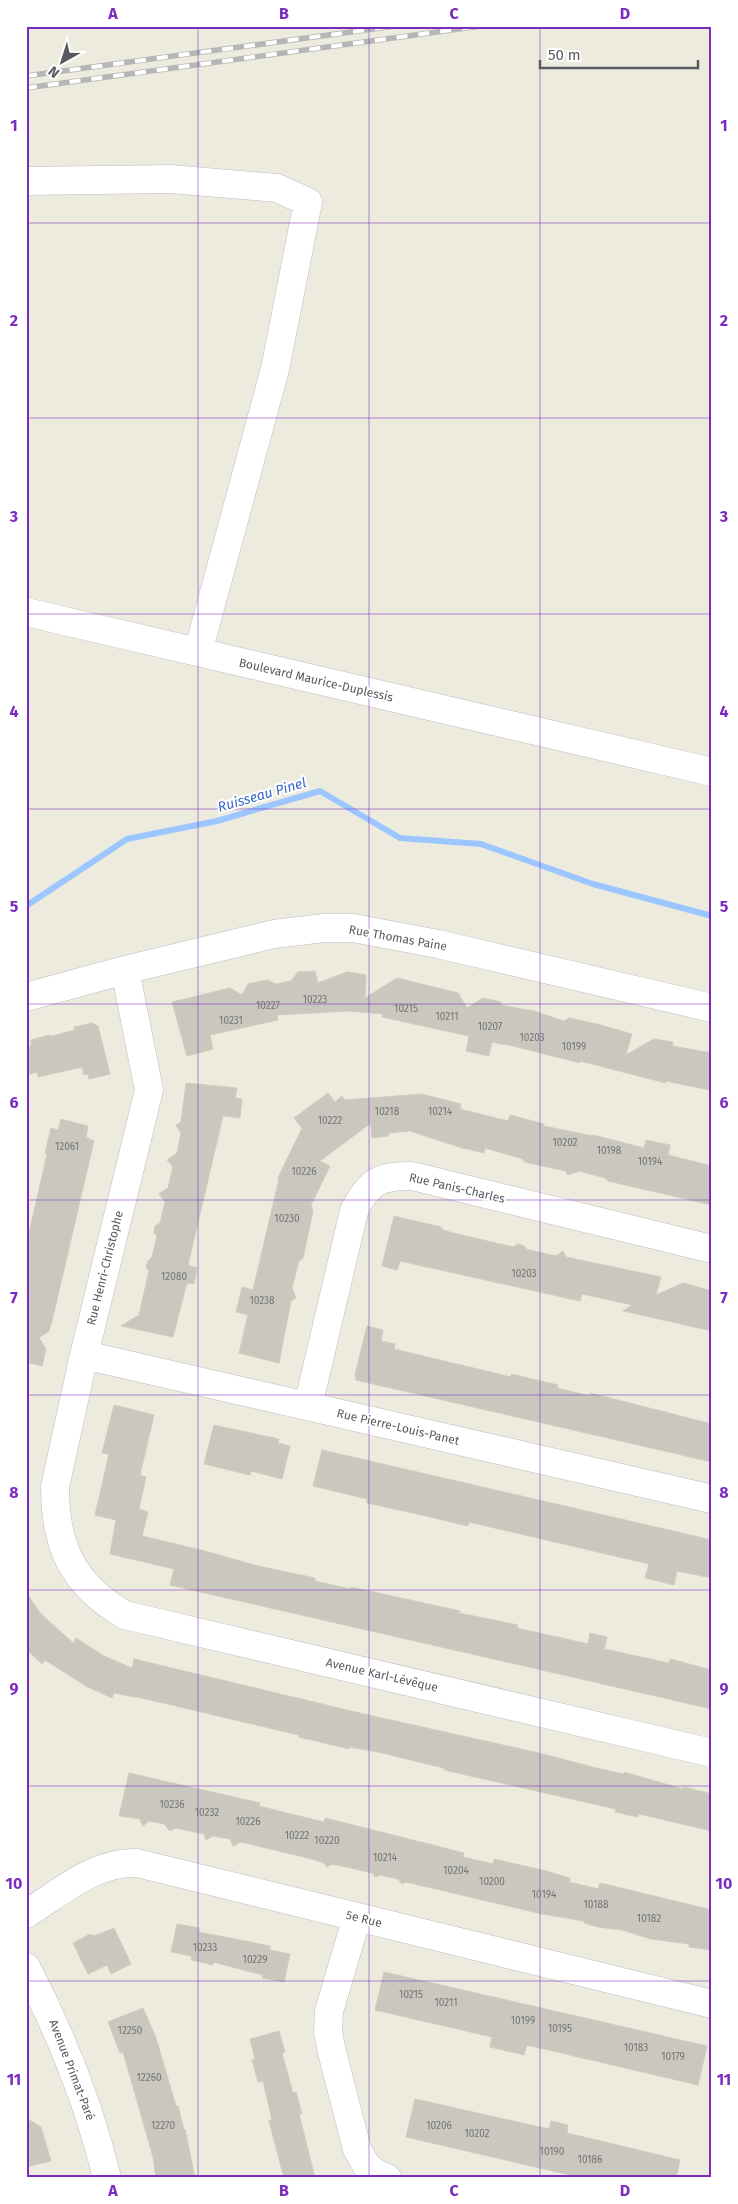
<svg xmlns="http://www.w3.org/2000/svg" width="738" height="2204" font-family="'Fira Sans',sans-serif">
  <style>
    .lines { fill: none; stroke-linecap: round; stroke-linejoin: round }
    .stream { stroke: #9bc6ff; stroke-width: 6 }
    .building { fill: #c9c7be; stroke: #d1cdbd }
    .minor-casing { stroke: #bcbdc4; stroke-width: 29 }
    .minor { stroke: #fff; stroke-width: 28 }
    .rail-casing { stroke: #b5b6b6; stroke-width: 5.5 }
    .rail { stroke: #fff; stroke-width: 4; stroke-dasharray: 11; stroke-linecap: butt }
    .grid { fill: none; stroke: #7b2cbf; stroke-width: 1; stroke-opacity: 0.55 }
    .labels { text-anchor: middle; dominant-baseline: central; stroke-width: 4; stroke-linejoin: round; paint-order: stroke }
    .number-label { font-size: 10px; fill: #747578 }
    .street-label { font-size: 12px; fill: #585a61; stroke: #fff }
    .water-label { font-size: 14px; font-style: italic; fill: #396bc8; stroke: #fff }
    .neatline { fill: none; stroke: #7b2cbf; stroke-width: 2 }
    .grid-label { font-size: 16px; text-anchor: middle; font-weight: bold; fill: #7b2cbf }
  </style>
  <rect width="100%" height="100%" fill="#ecebde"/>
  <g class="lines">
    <!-- stream -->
    <path class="stream" d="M26,906L127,839L217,821L320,791L400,838L481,844L593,884L712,916"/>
  </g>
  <!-- building -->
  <path class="building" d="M315,971L318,983L347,972L366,975L365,998L397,978L458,993L467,1008L483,998L501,1002L500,1005L534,1011L564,1021L569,1018L597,1024L632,1034L626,1055L654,1039L673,1042L672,1046L712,1053V1079L709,1090L666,1081V1083L580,1061V1063L505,1044L504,1045L492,1042L489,1056L466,1051L469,1036L382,1017L383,1014L348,1011L277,1015L278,1020L210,1035L213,1049L187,1056L172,1002L230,988L242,995L248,984L267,980L276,984L291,981L298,972Z
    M92,1023L98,1026L110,1074L89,1079L88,1074L84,1075L82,1067L38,1077L37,1072L26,1075V1048L31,1047V1040L50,1035L52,1036L75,1030L74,1027Z
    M186,1083L237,1088L235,1098L242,1099L240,1118L223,1116L188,1265L197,1268L194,1284L188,1283L186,1286L173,1337L121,1326L139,1315L149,1271L146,1267L148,1261L152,1257L157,1236L154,1233L155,1226L160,1223L165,1202L159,1194L168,1188L173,1167L167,1160L177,1153L181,1133L176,1125L181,1122Z
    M328,1093L335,1102L342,1096L345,1100L421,1094L461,1104L460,1109L508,1121L510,1115L544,1124V1126L592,1136L593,1135L644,1148L646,1140L670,1145L668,1155L712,1166V1205L608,1181L605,1178L579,1171L568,1175L565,1171L525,1162L523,1159L485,1148L484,1153L459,1147L410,1131L388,1133L389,1136L372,1138L371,1123L320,1161L330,1166L311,1205L313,1211L303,1258L299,1261L292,1288L296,1298L291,1301L279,1363L239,1353L248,1315L236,1312L242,1287L253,1290L279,1179L278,1178L302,1128L294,1118Z
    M61,1119L88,1126L86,1137L94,1141L52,1321L49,1331L39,1338L46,1349L42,1366L26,1362V1247L47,1154L45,1153L51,1128L58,1130Z
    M394,1216L441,1227L443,1230L453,1233L513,1247L518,1244L524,1246L526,1249L556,1256L563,1251L566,1257L661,1277L656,1295L683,1283L712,1291V1331L623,1311L632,1305L582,1294L580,1301L400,1261L397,1270L382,1266Z
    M367,1326L383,1330L381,1341L395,1344L394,1349L511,1377V1374L558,1385L557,1388L590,1396V1393L712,1424V1462L356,1380L355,1375Z
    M114,1405L154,1415L140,1475L146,1477L139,1509L148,1512L142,1536L201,1550L258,1566L315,1578V1581L350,1589L351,1587L460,1611L459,1613L518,1625L517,1628L588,1644L590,1633L607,1637L604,1649L669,1663L670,1659L712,1670V1709L170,1585L174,1569L110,1554L116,1520L95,1515L109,1454L102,1453Z
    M214,1425L279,1439L278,1443L290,1446L282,1479L251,1471L250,1475L204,1464Z
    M322,1450L712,1540V1578L677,1571L674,1585L645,1578L649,1564L469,1522L468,1526L413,1513L367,1503V1499L313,1486Z
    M26,1592L40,1613L73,1643L76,1638L104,1656L132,1668L134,1659L364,1714L539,1753L596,1768L624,1774V1772L683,1789L684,1787L712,1794V1831L639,1814L638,1817L615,1812L616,1809L444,1770V1768L378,1752L349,1747V1749L299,1737V1735L146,1699L114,1693L112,1698L86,1686L45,1660L42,1664L26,1649Z
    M129,1773L260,1803L259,1806L291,1814L324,1822L325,1818L464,1853L463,1857L493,1864L494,1859L546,1871L570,1878L569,1882L598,1889L600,1883L712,1910V1950L689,1947V1944L651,1939L622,1930L598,1927L584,1923V1921L542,1914L406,1882L402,1884L398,1879L380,1875L375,1877L372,1873L351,1868L332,1864L327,1867L324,1863L312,1859L241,1842L233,1846L230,1839L213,1836L206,1840L204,1834L176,1828L170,1831L164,1824L149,1821L143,1826L140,1819L119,1816Z
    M177,1924L199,1928V1932L270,1946V1950L290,1954L284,1982L262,1978L263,1975L213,1962V1965L191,1960L192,1956L171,1952Z
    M114,1928L131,1964L111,1974L107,1965L88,1974L73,1943L90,1934L94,1936Z
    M384,1972L707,2046L698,2085L527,2045L524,2055L490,2047L492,2037L375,2010Z
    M143,2008L156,2038L176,2106H178L184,2130L185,2129L195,2178H156L153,2157L123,2052L120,2053L108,2022Z
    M279,2031L285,2052L282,2053L293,2093L296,2092L302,2114H299L315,2178H284L269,2121L272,2120L263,2081L258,2082L252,2060L255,2059L250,2039Z
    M415,2099L549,2129L551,2121L568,2125L567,2133L680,2160L676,2178H583L406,2137Z
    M26,2118L41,2127L51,2161L26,2167Z"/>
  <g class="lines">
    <!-- minor casing -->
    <g class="minor-casing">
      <path id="minor" d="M26,181L171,179L277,188L308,202L275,369L198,652
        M26,612L712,772
        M125,970L149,1090L84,1355L55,1487C55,1547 73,1585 125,1615L712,1753
        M26,997L125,970L274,934L324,928H353L438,944L712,1008
        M84,1355L712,1499
        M308,1406L354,1211C369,1181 379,1176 412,1176L712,1249
        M26,1914C60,1893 95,1861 137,1863L712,2004
        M357,1917L329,2011L328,2032L332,2052L357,2149L366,2165L377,2174L387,2178
        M26,1967C61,2034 89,2104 107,2178"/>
    </g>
    <!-- minor -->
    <use href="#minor" class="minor"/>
    <!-- rail casing -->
    <g class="rail-casing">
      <path id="rail" d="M26,76L395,26
        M26,88L481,26"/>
    </g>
    <!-- rail -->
    <use href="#rail" class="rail"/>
  </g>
  <!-- grid -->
  <path class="grid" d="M198,26V2178M369,26V2178M540,26V2178M26,223H712M26,418H712M26,614H712M26,809H712M26,1004H712M26,1200H712M26,1395H712M26,1590H712M26,1786H712M26,1981H712"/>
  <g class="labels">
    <!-- number labels -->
    <g class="number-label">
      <text x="315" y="1000">10223</text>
      <text x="268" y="1006">10227</text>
      <text x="406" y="1009">10215</text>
      <text x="447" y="1017">10211</text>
      <text x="231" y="1021">10231</text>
      <text x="490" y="1027">10207</text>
      <text x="532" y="1038">10203</text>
      <text x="574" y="1047">10199</text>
      <text x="387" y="1112">10218</text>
      <text x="440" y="1112">10214</text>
      <text x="330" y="1121">10222</text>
      <text x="565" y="1143">10202</text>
      <text x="67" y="1147">12061</text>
      <text x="609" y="1151">10198</text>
      <text x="650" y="1162">10194</text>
      <text x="304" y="1172">10226</text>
      <text x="287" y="1219">10230</text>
      <text x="524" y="1274">10203</text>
      <text x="174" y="1277">12080</text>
      <text x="262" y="1301">10238</text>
      <text x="172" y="1805">10236</text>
      <text x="207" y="1813">10232</text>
      <text x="248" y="1822">10226</text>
      <text x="297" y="1836">10222</text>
      <text x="327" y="1841">10220</text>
      <text x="385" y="1858">10214</text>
      <text x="456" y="1871">10204</text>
      <text x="492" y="1882">10200</text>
      <text x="544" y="1895">10194</text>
      <text x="596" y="1905">10188</text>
      <text x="649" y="1919">10182</text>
      <text x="205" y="1948">10233</text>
      <text x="255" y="1960">10229</text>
      <text x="411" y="1995">10215</text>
      <text x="446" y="2003">10211</text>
      <text x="523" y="2021">10199</text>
      <text x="560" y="2029">10195</text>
      <text x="130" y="2031">12250</text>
      <text x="636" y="2048">10183</text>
      <text x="673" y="2057">10179</text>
      <text x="149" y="2078">12260</text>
      <text x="163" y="2126">12270</text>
      <text x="439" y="2126">10206</text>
      <text x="477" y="2134">10202</text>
      <text x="552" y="2152">10190</text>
      <text x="590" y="2160">10186</text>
    </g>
    <!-- street labels -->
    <g class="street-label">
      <text transform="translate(316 680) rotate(13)">Boulevard Maurice-Duplessis</text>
      <text transform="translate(398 938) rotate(10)">Rue Thomas Paine</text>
      <text transform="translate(457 1188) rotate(13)">Rue Panis-Charles</text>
      <text transform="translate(105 1268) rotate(-76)">Rue Henri-Christophe</text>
      <text transform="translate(398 1427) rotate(13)">Rue Pierre-Louis-Panet</text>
      <text transform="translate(382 1675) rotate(13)">Avenue Karl-Lévêque</text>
      <text transform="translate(364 1919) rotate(14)">5e Rue</text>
      <text transform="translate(72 2070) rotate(69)">Avenue Primat-Paré</text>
    </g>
    <!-- water labels -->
    <g class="water-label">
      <text transform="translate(262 795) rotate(-16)">Ruisseau Pinel</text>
    </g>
  </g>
  <!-- border -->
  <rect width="738" height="2204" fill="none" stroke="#ffffff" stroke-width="55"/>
  <!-- north arrow -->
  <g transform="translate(62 62) rotate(219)" stroke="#ffffff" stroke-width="4" paint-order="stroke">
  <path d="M0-4L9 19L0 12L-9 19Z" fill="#585a61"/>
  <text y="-8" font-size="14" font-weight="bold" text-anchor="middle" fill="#585a61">N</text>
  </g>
  <!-- scale -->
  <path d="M540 60v8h158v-8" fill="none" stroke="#585a61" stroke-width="2.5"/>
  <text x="548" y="60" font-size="15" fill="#585a61" stroke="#ffffff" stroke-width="4" paint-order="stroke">50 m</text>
  <rect x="28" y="28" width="682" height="2148" class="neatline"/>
  <g class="grid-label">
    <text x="113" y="19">A</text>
    <text x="284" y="19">B</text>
    <text x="454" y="19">C</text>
    <text x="625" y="19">D</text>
    <text x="14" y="131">1</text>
    <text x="724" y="131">1</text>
    <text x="14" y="326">2</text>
    <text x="724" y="326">2</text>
    <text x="14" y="522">3</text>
    <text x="724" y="522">3</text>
    <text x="14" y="717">4</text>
    <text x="724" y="717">4</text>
    <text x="14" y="912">5</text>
    <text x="724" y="912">5</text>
    <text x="14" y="1108">6</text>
    <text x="724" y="1108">6</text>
    <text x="14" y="1303">7</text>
    <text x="724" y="1303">7</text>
    <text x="14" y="1498">8</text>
    <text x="724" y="1498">8</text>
    <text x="14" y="1694">9</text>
    <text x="724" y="1694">9</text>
    <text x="14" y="1889">10</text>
    <text x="724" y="1889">10</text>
    <text x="14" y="2085">11</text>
    <text x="724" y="2085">11</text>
    <text x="113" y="2196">A</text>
    <text x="284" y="2196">B</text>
    <text x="454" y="2196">C</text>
    <text x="625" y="2196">D</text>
  </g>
</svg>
